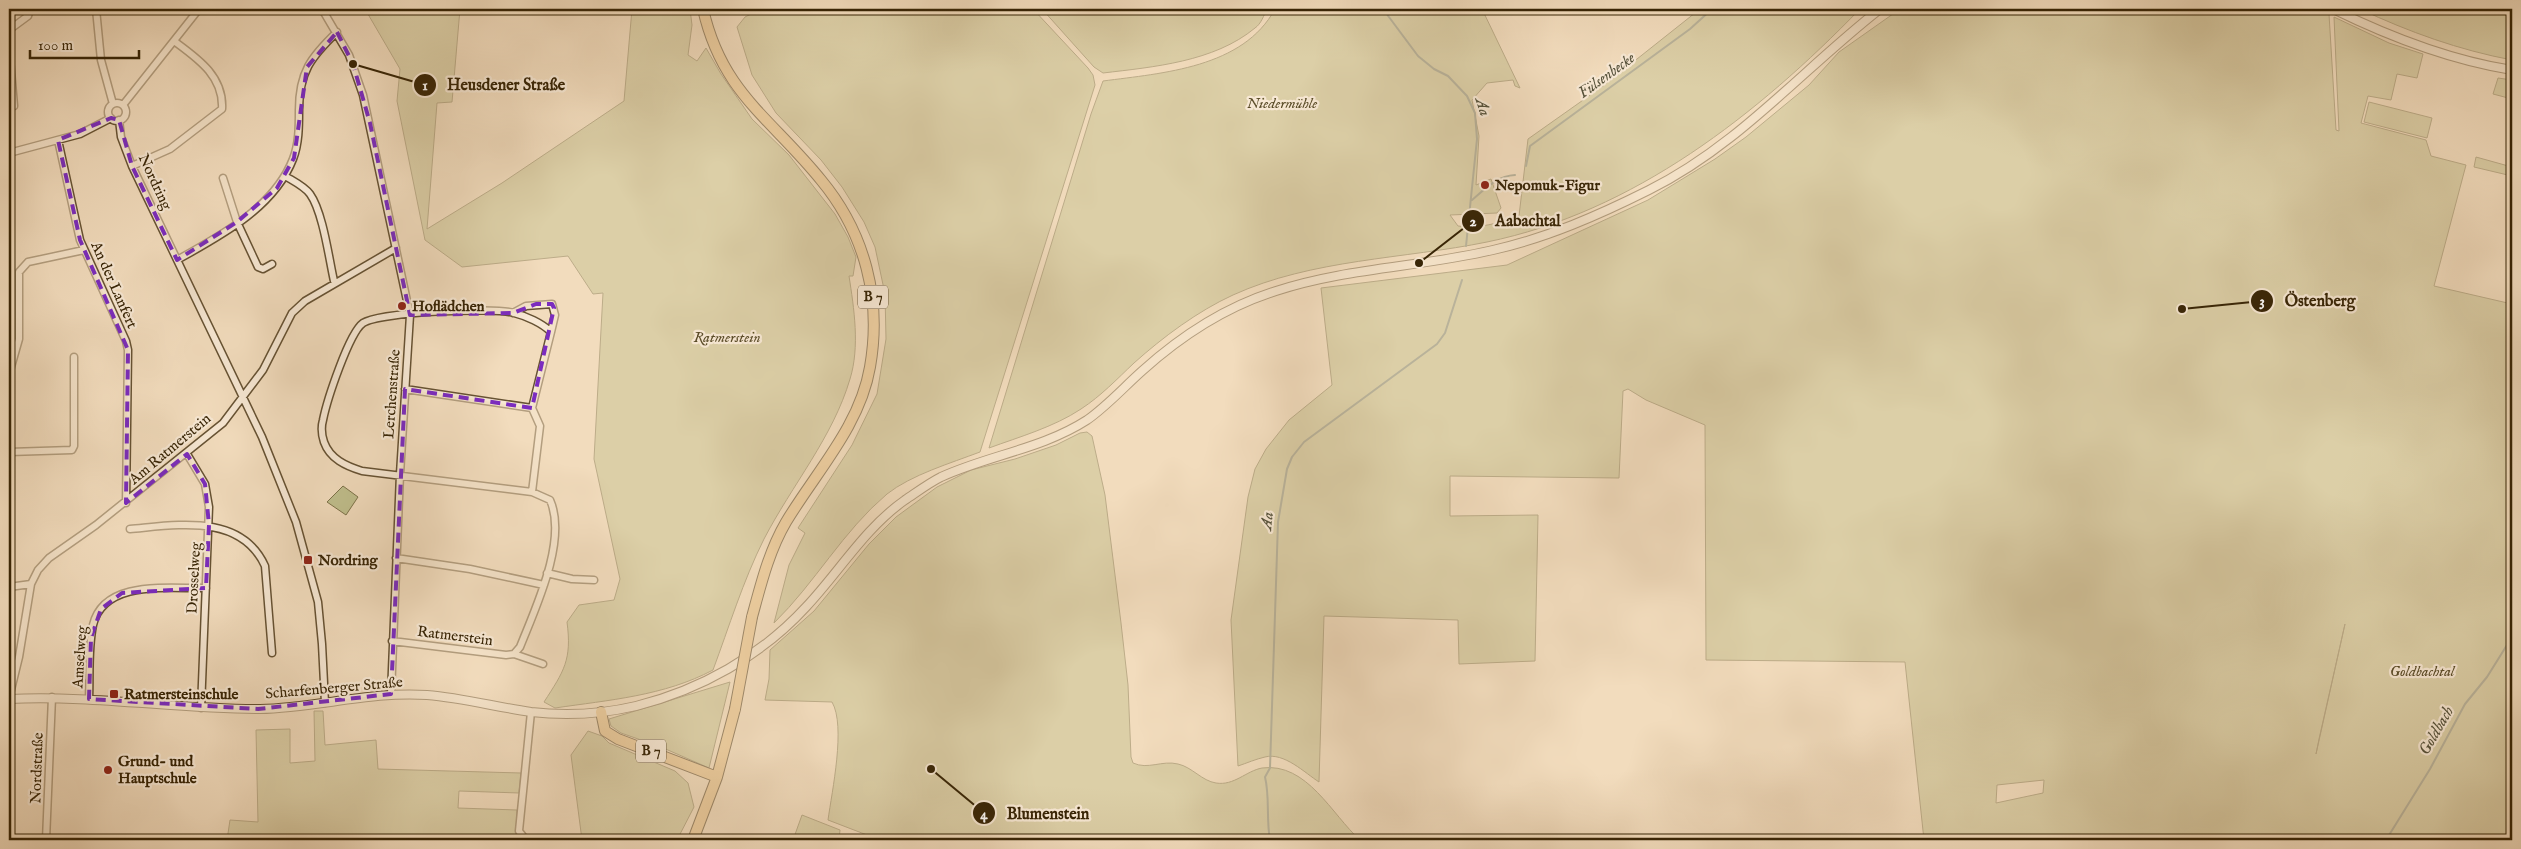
<svg xmlns="http://www.w3.org/2000/svg" width="2521" height="849" font-family="'IM FELL English',serif">
  <style>
    .green { fill: #c0bf8d; stroke: #7c7249; fill-rule: evenodd }
    .lines { fill: none; stroke-linecap: round; stroke-linejoin: round }
    .stream { stroke: #737f6f; stroke-width: 2 }
    .minor-casing { stroke: #665233; stroke-width: 9 }
    .tertiary-casing { stroke: #665233; stroke-width: 10 }
    .primary-casing { stroke: #372405; stroke-width: 12 }
    .minor { stroke: #f7e8d4; stroke-width: 6 }
    .tertiary { stroke: #f7e8d4; stroke-width: 8 }
    .primary { stroke: #e9be7e; stroke-width: 10 }
    .primary-bridge-casing { stroke: #372405; stroke-width: 12; stroke-linecap: butt }
    .primary-bridge { stroke: #e9be7e; stroke-width: 10 }
    .marked { fill: none; stroke: #7b2cbf; stroke-width: 4; stroke-dasharray: 10 6; stroke-linejoin: round }
    .poi-dot { fill: #8f2418; stroke: #f7e8d4; stroke-width: 2 }
    .labels { text-anchor: middle; dominant-baseline: central; stroke-width: 4.5; stroke-linejoin: round; paint-order: stroke }
    .shield { fill: #f7e8d4; stroke: #715f43; stroke-width: 1 }
    .shield-label { font-size: 14px; font-weight: bold; fill: #372405 }
    .park-label { font-size: 15px; font-style: italic; fill: #594b27; stroke: #f7e8d4 }
    .street-label { font-size: 15px; fill: #372405; stroke: #f7e8d4 }
    .poi-label { font-size: 15px; font-weight: bold; fill: #372405; stroke: #f7e8d4; text-anchor: start }
    .water-label { font-size: 16px; font-style: italic; fill: #55513a; stroke: #f7e8d4 }
    .leader { fill: none; stroke: #372405; stroke-width: 2 }
    .callout-dot { fill: #372405; stroke: #f7e8d4; stroke-width: 2 }
    .mark-label { font-size: 15px; text-anchor: middle; font-weight: bold; fill: #fff }
    .callout-label { font-size: 16px; text-anchor: middle; font-weight: bold; fill: #372405; stroke: #f7e8d4; stroke-width: 4.5; stroke-linejoin: round; paint-order: stroke }
  </style>
  <rect width="100%" height="100%" fill="#f2dcbd"/>
  <filter id="stains"><feTurbulence type="fractalNoise" baseFrequency=".004" numOctaves="4"/><feColorMatrix values="0 0 0 0 .2 0 0 0 0 .09 0 0 0 0 .02 0 0 0 .5 -.17"/></filter>
  <radialGradient id="worn" r=".72"><stop offset=".6" stop-color="#630" stop-opacity="0"/><stop offset="1" stop-color="#630" stop-opacity=".3"/></radialGradient>
  <!-- green -->
  <path class="green" d="M365,9H460L452,102L437,103L427,229L502,183L624,101L632,9H690L692,25L688,55L697,61L706,48L721,74L752,119L789,155L835,214L848,237L856,257L853,276H849C854,308 860,347 850,379C833,437 792,485 764,539C743,581 729,627 713,670C664,696 609,700 555,708L544,702C564,671 572,660 567,622L579,605L614,600L620,579L594,459L603,293L593,294L568,256L462,267L425,240L397,101L400,69Z
    M761,9H1033L1088,68L1093,75L1095,85L980,452C951,463 911,475 887,494C843,531 815,583 774,623L789,565L805,533L798,528L852,445L877,394L886,339L885,294L875,247L864,222L842,187L821,160L776,113L752,75L737,27L745,17Z
    M1042,9H1267C1264,15 1261,24 1255,28C1214,62 1153,67 1103,73L1094,67Z
    M1275,9H1482L1520,88L1515,86L1513,80L1487,83L1472,100L1479,136L1476,185L1491,179L1501,208L1497,213L1450,215L1458,226C1479,229 1499,223 1519,216L1528,139L1603,86L1700,9H1860C1758,114 1634,212 1487,242C1404,259 1312,259 1233,295C1198,311 1163,337 1134,363C1117,379 1101,396 1081,409C1054,427 1019,437 989,448L1091,114L1103,81C1163,73 1243,68 1275,9Z
    M1900,9H2317L2329,14L2336,130L2339,131L2334,17L2389,43L2423,54L2417,78L2397,74L2391,100L2368,96L2361,123L2426,140L2431,156L2466,165L2434,286L2512,304V840H1924L1905,662L1706,660L1705,425L1646,400L1628,389L1623,391L1619,478L1450,476V516L1538,515L1535,661L1459,664L1458,620L1324,616L1319,782C1305,773 1284,752 1265,757C1256,759 1247,763 1238,766L1231,620L1248,497L1255,469L1266,449L1289,420L1332,385L1321,288L1507,265L1648,200L1715,159L1746,137L1809,85L1839,52ZM2345,624L2316,754L2319,739ZM2044,780L2043,793L1996,803L1997,785Z
    M2360,9H2512V60C2459,50 2409,32 2360,9Z
    M2498,78L2512,80V99L2493,94Z
    M2369,102L2432,118L2427,138L2364,122Z
    M2476,157L2512,167V176L2474,167Z
    M1087,432L1092,436L1105,495L1121,623L1128,685L1131,757L1133,763C1148,770 1162,760 1178,764C1192,767 1202,781 1216,783C1234,786 1246,771 1262,768C1307,762 1332,815 1360,840H866L867,835L828,820C832,791 846,726 832,702L765,700L769,679L770,650L814,611L869,544L896,517L937,487L971,470L1015,459L1056,445L1080,433Z
    M343,486L358,497L346,515L327,502Z
    M730,682L709,768L661,747L621,733L611,726L609,719Z
    M314,711H323L325,745L376,740L378,769L521,773L519,793L459,791L458,808L517,810L516,832L522,840H227L230,820L258,822L256,730L290,729V763L315,761Z
    M588,731L602,736L609,743L675,771L688,783L694,807L677,840H582L571,755Z
    M802,815L840,830L839,840H793Z"/>
  <g class="lines">
    <!-- stream -->
    <path class="stream" d="M1383,9L1418,56L1434,69L1448,76L1467,96L1475,113L1477,139L1466,246
      M1526,166L1530,146L1690,29L1712,9
      M1472,200C1486,188 1497,176 1515,175
      M2510,508L2512,510
      M1270,840C1266,819 1270,797 1265,777L1270,768L1278,522L1287,469L1292,457L1304,442L1437,344L1445,333L1462,280
      M2386,840L2430,769L2465,704L2487,677L2512,637"/>
    <!-- minor casing -->
    <g class="minor-casing">
      <path id="minor" d="M96,9L101,60L113,104
        M322,9L349,55L363,95L410,315L400,474L391,694
        M9,30L28,16L30,9
        M9,47L14,106
        M108 112a9 9 0 1 1 18 0a9 9 0 1 1-18 0Z
        M123,105L199,9
        M119,120L121,137L132,166L262,437L296,522L318,602L322,644L325,703
        M58,140L80,240L126,341L128,350L126,503
        M9,153L80,134L111,118
        M132,166L170,149L222,109C224,76 197,58 174,41
        M285,176C293,181 304,186 310,194C323,212 329,259 334,281
        M223,178L237,222L258,267L263,269L272,264
        M177,260C220,236 274,208 293,159C299,144 299,126 299,110C299,72 311,57 337,32
        M513,313L526,306L552,304L555,315L551,332
        M9,374L19,339V272L28,262L84,250
        M405,389L532,408
        M9,452L72,450L74,446V357
        M187,454L205,484L209,507L201,708
        M130,529C177,525 241,513 265,566L272,653
        M396,558L470,569L544,585
        M547,573L572,579L594,580
        M9,587L31,584
        M392,641L506,655L514,654L520,647C535,609 568,540 550,500L532,492L540,426L532,408L551,332C542,323 526,316 514,313C494,307 379,312 363,323C349,333 327,400 323,420C321,427 322,436 324,442C330,459 346,466 362,471L532,492
        M514,654L543,664
        M9,698L19,657L31,584L38,570L49,558L96,525L223,423L263,370L292,313L305,301L396,248
        M89,699C90,675 88,649 93,625C104,579 170,589 206,588
        M46,840L52,697
        M526,840L519,831L531,712"/>
    </g>
    <!-- tertiary casing -->
    <g class="tertiary-casing">
      <path id="tertiary" d="M2333,9C2390,37 2449,60 2512,70
        M9,699C93,695 176,709 260,709C316,708 371,691 427,695C463,698 496,707 531,712C565,716 602,714 636,706C700,690 761,656 806,607C839,572 865,528 905,500C917,492 929,483 941,477C989,455 1042,449 1087,420C1107,406 1124,387 1142,371C1182,335 1225,307 1276,291C1346,268 1421,267 1493,250C1547,238 1599,215 1649,190C1738,146 1803,69 1880,9"/>
    </g>
    <!-- primary casing -->
    <g class="primary-casing">
      <path id="primary" d="M703,9C722,93 771,118 821,180C865,233 882,299 870,367C860,426 816,472 786,522C769,551 761,584 752,617
        M601,712L605,731L618,739L717,777
        M693,840L717,777L735,709"/>
    </g>
    <!-- minor -->
    <use href="#minor" class="minor"/>
    <!-- tertiary -->
    <use href="#tertiary" class="tertiary"/>
    <!-- primary -->
    <use href="#primary" class="primary"/>
    <!-- primary-bridge casing -->
    <g class="primary-bridge-casing">
      <path id="primary-bridge" d="M735,709L752,617"/>
    </g>
    <!-- primary-bridge -->
    <use href="#primary-bridge" class="primary-bridge"/>
  </g>
  <!-- marked area -->
  <path d="M0 0H2521V849H0ZM337,32L353,64L370,123L410,315L513,313L536,304H552L554,308L532,408L405,389L391,694L258,709L89,699L91,638L101,609L122,593L206,588L209,525L205,484L187,454L126,503L128,350L80,240L58,140L111,118L119,120L132,166L177,260L237,222L277,188L294,158L307,67Z" fill="#f2dcbd" fill-opacity=".55" fill-rule="evenodd"/>
  <path class="marked" d="M337,32L353,64L370,123L410,315L513,313L536,304H552L554,308L532,408L405,389L391,694L258,709L89,699L91,638L101,609L122,593L206,588L209,525L205,484L187,454L126,503L128,350L80,240L58,140L111,118L119,120L132,166L177,260L237,222L277,188L294,158L307,67Z"/>
  <!-- markers -->
  <g class="poi-dot">
    <circle cx="1485" cy="185" r="5"/>
    <circle cx="402" cy="306" r="5"/>
    <rect x="303" y="555" width="10" height="10" rx="2.5"/>
    <rect x="109" y="689" width="10" height="10" rx="2.5"/>
    <circle cx="108" cy="770" r="5"/>
  </g>
  <g class="labels">
    <!-- shield labels -->
    <g class="shield">
      <rect x="858" y="285.5" width="30" height="23" rx="4"/>
      <rect x="636" y="739.5" width="30" height="23" rx="4"/>
    </g>
    <g class="shield-label">
      <text x="873" y="297">B 7</text>
      <text x="651" y="751">B 7</text>
    </g>
    <!-- park labels -->
    <g class="park-label">
      <text x="1282" y="103">Niedermühle</text>
      <text x="727" y="337">Ratmerstein</text>
      <text x="2422" y="671">Goldbachtal</text>
    </g>
    <!-- street labels -->
    <g class="street-label">
      <text transform="translate(155 182) rotate(65)">Nordring</text>
      <text transform="translate(114 285) rotate(66)">An der Lanfert</text>
      <text transform="translate(392 394) rotate(-86)">Lerchenstraße</text>
      <text transform="translate(170 449) rotate(-40)">Am Ratmerstein</text>
      <text transform="translate(194 578) rotate(-87)">Drosselweg</text>
      <text transform="translate(455 636) rotate(7)">Ratmerstein</text>
      <text transform="translate(80 657) rotate(-86)">Amselweg</text>
      <text transform="translate(334 688) rotate(-5)">Scharfenberger Straße</text>
      <text transform="translate(37 768) rotate(-88)">Nordstraße</text>
    </g>
    <!-- poi labels -->
    <g class="poi-label">
      <text x="1495" y="185">Nepomuk-Figur</text>
      <text x="412" y="306">Hoflädchen</text>
      <text x="318" y="560">Nordring</text>
      <text x="124" y="694">Ratmersteinschule</text>
      <text x="118" y="761">Grund- und<tspan x="118" dy="17">Hauptschule</tspan></text>
    </g>
    <!-- water labels -->
    <g class="water-label">
      <text transform="translate(1607 76) rotate(-36)">Fülsenbecke</text>
      <text transform="translate(1482 107) rotate(72)">Aa</text>
      <text transform="translate(1268 521) rotate(-84)">Aa</text>
      <text transform="translate(2437 731) rotate(-60)">Goldbach</text>
    </g>
  </g>
  <!-- callouts -->
  <path class="leader" d="M353 64L425 85M1419 263L1473 221M2182 309L2262 301M931 769L984 813"/>
  <g class="callout-dot">
    <circle cx="353" cy="64" r="5"/>
    <circle cx="1419" cy="263" r="5"/>
    <circle cx="2182" cy="309" r="5"/>
    <circle cx="931" cy="769" r="5"/>
    <circle cx="425" cy="85" r="12"/>
    <circle cx="1473" cy="221" r="12"/>
    <circle cx="2262" cy="301" r="12"/>
    <circle cx="984" cy="813" r="12"/>
  </g>
  <g class="mark-label">
    <text x="425" y="90">1</text>
    <text x="1473" y="226">2</text>
    <text x="2262" y="306">3</text>
    <text x="984" y="819">4</text>
  </g>
  <g class="callout-label">
    <text x="506" y="90">Heusdener Straße</text>
    <text x="1528" y="226">Aabachtal</text>
    <text x="2320" y="306">Östenberg</text>
    <text x="1048" y="819">Blumenstein</text>
  </g>
  <!-- margin -->
  <rect width="2521" height="849" fill="none" stroke="#f2dcbd" stroke-width="30"/>
  <rect x="10" y="10" width="2501" height="829" fill="none" stroke="#372405" stroke-width="2.5"/>
  <rect x="15" y="15" width="2491" height="819" fill="none" stroke="#372405"/>
  <!-- scale -->
  <path d="M30 50v8h109v-8" fill="none" stroke="#372405" stroke-width="2.5"/>
  <text x="38" y="50" font-size="15" fill="#372405" stroke="#f7e8d4" stroke-width="4" paint-order="stroke">100 m</text>
  <rect width="100%" height="100%" filter="url(#stains)"/>
  <rect width="100%" height="100%" fill="url(#worn)"/>
</svg>
